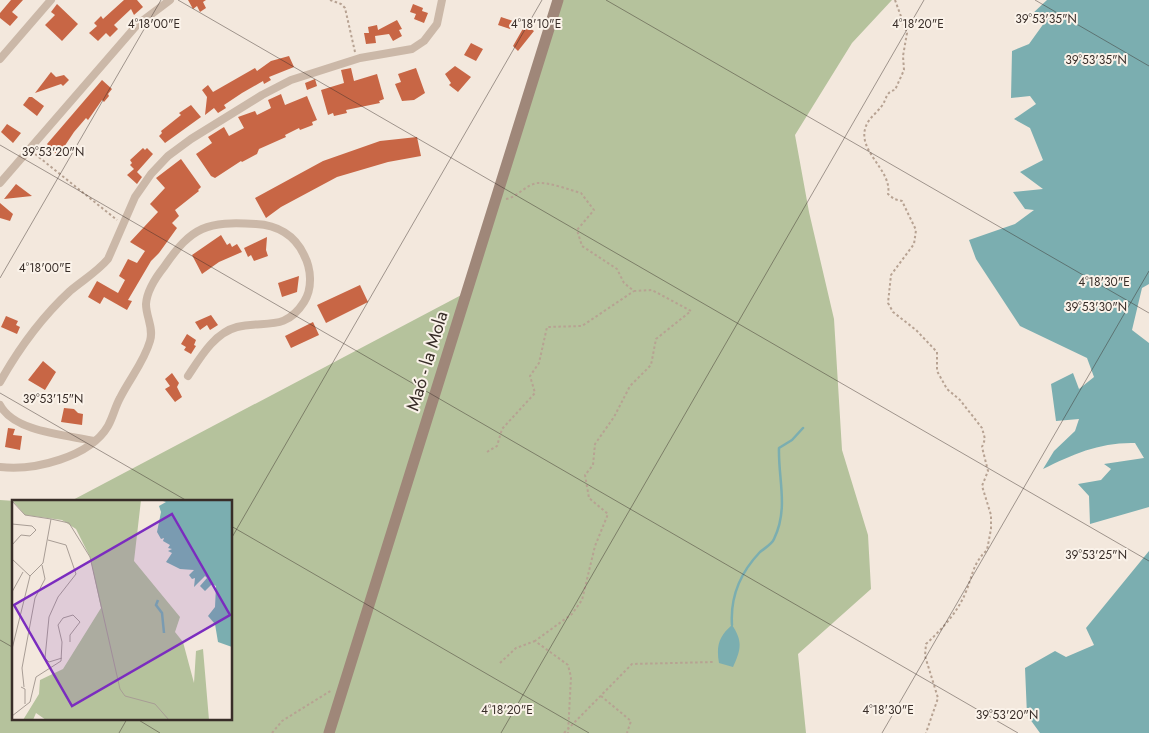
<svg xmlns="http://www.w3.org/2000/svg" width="1149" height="733" font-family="Jost,sans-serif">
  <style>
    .green { fill: #b5c29c }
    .water { fill: #7baeb0 }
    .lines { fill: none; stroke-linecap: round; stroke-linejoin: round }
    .stream { stroke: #7baeb0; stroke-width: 2.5 }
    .building { fill: #c86645 }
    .path { stroke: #b7a292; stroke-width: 2; stroke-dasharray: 2.5 2.5; stroke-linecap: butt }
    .street { stroke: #cbb8a8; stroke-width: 8 }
    .secondary { stroke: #9f8779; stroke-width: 11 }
    .ticks { fill: none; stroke: #382d28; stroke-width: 1; stroke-opacity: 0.45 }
    .labels { text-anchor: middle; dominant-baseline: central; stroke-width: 4; stroke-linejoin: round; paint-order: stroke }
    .street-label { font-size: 18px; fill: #382d28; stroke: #faf2e9 }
    .inset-river { fill: none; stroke: #7baeb0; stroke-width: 2.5 }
    .inset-road { fill: none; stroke: #a89d95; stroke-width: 1 }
    .view { fill: #7b2cbf; fill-opacity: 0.15; stroke: #7b2cbf; stroke-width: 2.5 }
    .inset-edge { fill: none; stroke: #382d28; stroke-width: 2.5 }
    .ticks-label { font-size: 12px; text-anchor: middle; fill: #382d28; stroke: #faf2e9; stroke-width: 4; stroke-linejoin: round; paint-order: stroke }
  </style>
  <rect width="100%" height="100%" fill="#f3e8dd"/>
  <!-- green -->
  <path class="green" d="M558,0H892L852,43L795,135L809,212L834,319L842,450L868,535L871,589L798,654L806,733H0V500L30,502H14V719H231V502H69L467,292Z"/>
  <!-- water -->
  <path class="water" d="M1047,0H1149V284L1142,288L1132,330L1149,343V507L1090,524L1089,496L1078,484L1101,480L1111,469L1104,464L1144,458L1135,443C1101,442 1073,454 1043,469L1054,451L1075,431L1079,419L1056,421L1051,384L1073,373L1079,389L1094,377L1087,358L1020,326L976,259L969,240L1015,224L1034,210L1025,209L1013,192L1043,189L1020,172L1043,160L1030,128L1014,119L1036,104L1030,96L1011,98L1012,51L1029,44L1047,19L1032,14Z
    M1149,551V733H1040L1027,715L1025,668L1055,651L1066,657L1094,645L1086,628Z
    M732,625C743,641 741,650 733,667L719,663C716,646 719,636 732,625Z"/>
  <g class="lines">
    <!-- stream -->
    <path class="stream" d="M732,625C730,596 740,573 760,552C765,548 772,544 774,539C789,508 778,479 779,448L792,440L803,428"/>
  </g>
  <!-- building -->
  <path class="building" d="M11,0H23L12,12L18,17L10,26L0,18V13Z
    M124,0H137L143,7L134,15L131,9L114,25L118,29L110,37L106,33L98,41L89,33L97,26L94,23L101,16L103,19Z
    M188,0H206L203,2L206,8L200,12L197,6L193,9Z
    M57,4L78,24L62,41L45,25L55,15L51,12Z
    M413,4L423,8L422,11L428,13L424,23L414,19L416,14L410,12Z
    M501,17L513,21L510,29L498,25Z
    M397,20L402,29L399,30L402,36L393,41L389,34L375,36L376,43L366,44L364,33H369L368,27L377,25L378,30Z
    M525,25L534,31L518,51L513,46Z
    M471,43L483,49L476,61L464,55Z
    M289,56L294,67L269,77L271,80L264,84L263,81L242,93L224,105L226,108L218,113L214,108L205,115L207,97L202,90L208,85L213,92L255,68L257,71L271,61Z
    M455,66L471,77L458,92L449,85L451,83L445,74Z
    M351,68L354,81L377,74L384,99L379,101L380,103L346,110L347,113L334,116L333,113L328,115L321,90L344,83L341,70Z
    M416,68L425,93L414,100L402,101L395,84L401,82L398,74Z
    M51,72L56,77L64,75L69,80L63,86L61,84L35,93Z
    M315,79L317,86L307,90L305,83Z
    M102,80L112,89L108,94L109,96L104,102L102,100L88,120L86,118L74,132L58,156L47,144Z
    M281,94L285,105L307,96L317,120L312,122L313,125L300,130L299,128L285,135L286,137L259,149L257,154L242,162L241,161L215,178L211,176L196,154L212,143L208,137L224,127L229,136L244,128L238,117L255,111L257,115L271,108L268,100Z
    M29,97H32L44,106L37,116L23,105Z
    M191,105L201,117L165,143L159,136L162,133L161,131L181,115L179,113Z
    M7,124L21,133L13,143L1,132Z
    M417,137L421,156L388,162L337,177L281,207L266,218L255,198L323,161L380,141Z
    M143,148L145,150L147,148L153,154L137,172L142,177L137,184L127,175L134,169L130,165L132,163L130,160Z
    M181,159L201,187L198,190L199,191L175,210L179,216L172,223L177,228L159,253L151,261L128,300L132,301L127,310L104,297L100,304L88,297L97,281L118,293L125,280L119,276L128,259L137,263L145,251L130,242L158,212L150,204L165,188L156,178Z
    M16,184L32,196L4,199Z
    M0,203L13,214L10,221L0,218Z
    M221,235L227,245L230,243L232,247L237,244L242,252L219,262L202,274L192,255Z
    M267,237L266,250L268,256L254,261L251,255L248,257L244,248Z
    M299,276L297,292L282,297L278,283Z
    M360,285L368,302L326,323L317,305Z
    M211,315L218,325L210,330L207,325L200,330L195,322Z
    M6,316L18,321L16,325L20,327L17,334L1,327Z
    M313,322L319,335L291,348L285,336Z
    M187,334L196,340L194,345L196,346L191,354L184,350L186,347L181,344Z
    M43,361L56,372L45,390L28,380Z
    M172,373L179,383L177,387L182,397L175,402L165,389L170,386L165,379Z
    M64,408L74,409L78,413L83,414L82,425L61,422Z
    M8,428L15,429L13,435L22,436L20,450L5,447Z"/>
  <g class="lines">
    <!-- path -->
    <path class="path" d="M330,0L341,4L345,8L355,52
      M895,0L907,33L903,56L904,70L895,90C885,92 887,100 881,107C877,112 871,117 868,122C852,149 893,169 888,194L894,199L902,201L916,230L914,244L891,275L888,303L893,312L916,330L937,352V371L947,389L960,400L982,428L985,439L982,447L988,471L982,486L991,515V529L987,550C972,564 973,576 965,594C957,613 941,630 926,644L925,656L938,698L926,733
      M35,154L117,220
      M506,199C518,197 526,184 538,183C549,182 570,190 581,193L594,210L577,230L582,246L617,269L624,283L634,291L652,290L691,311L656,339L651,365L630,386L614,417L595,444L593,465L585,475L589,498L608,514L595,546L582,600L572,614L535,641L568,665L571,677L568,733
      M487,452L497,446L502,429L535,393L530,376L539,363L547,327L582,326L634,291
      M500,663L516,648L535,641
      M601,696L631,721L627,733
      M272,733L282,721L332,690
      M564,733L632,664L714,662"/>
    <!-- street -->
    <path class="street" d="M0,59L51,0
      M0,183L137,25L170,0
      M0,382C18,350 43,316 70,291C83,280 97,272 108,259L135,197L151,174L168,156L191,139L262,95L291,80L360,58L412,49L424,41L437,24L442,0
      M0,405C14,432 66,435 94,441
      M0,467C34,471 90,457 108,426C113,417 115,407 120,398C130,378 144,362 150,341C154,328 146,317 146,304C147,290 156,277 164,267C192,226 207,221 256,224C277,225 295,235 304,255C311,268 313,288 304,302C285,332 265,320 237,327C214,333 200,358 188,376"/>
    <!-- secondary -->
    <path class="secondary" d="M329,733L558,0"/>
  </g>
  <!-- ticks -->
  <path class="ticks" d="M178,0L1149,561M606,0L1149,313M1035,0L1149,66M0,145L1018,733M0,278L161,0M0,393L189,502M231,526L589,733M231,539L542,0M0,640L14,648M137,719L160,733M119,733L127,719M501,733L924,0M882,733L1149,271"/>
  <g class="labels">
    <!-- street labels -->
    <g class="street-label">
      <text transform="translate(427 361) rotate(-73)">Maó - la Mola</text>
    </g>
  </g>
  <!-- overview -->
  <g transform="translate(12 500)">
    <rect width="220" height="220" fill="#f3e8dd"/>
    <path d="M0,0H129L122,61L168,117L163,132L171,142L182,183L184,151L191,149L197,220H34L24,213L21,220H11L27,194L28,180L51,169L89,108L78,57L64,29L50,20L13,15Z" fill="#b5c29c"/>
    <path d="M148,0H220V147L206,142L203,124L196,116L203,107L204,86L200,84L193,91L188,86L195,78L193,76L182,87L183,78L180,79L177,75L182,70L168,69L154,62L160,53L156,51L160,49L156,48L158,45L151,41L152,38L149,39L145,32L149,12L147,6L154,2Z" fill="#7baeb0"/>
    <path class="inset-river" d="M146,100L144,105L150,113L152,133"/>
    <path class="inset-road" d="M0,1L13,15L39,19M0,24L20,26L24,30L18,36L9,35L0,45M36,40L54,45L64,74L46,97L37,117L33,158L37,162L50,158M0,59L18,76M18,76L31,63L39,19L57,23L78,57L108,189L113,196L143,204L157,220M0,92L11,72M0,149L18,76M9,187L13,189V204M12,187L10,168L23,98L33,79L30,65M0,216L18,202L24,177L49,161L50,142L46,125L51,118L61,115L68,122L58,135V142"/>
    <path class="view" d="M160,14L218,115L60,206L2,105Z"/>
    <rect width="220" height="220" class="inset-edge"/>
  </g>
  <g class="ticks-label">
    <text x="1046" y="23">39°53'35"N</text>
    <text x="154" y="28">4°18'00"E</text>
    <text x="536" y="28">4°18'10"E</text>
    <text x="918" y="28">4°18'20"E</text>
    <text x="1096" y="64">39°53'35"N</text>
    <text x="53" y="156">39°53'20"N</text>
    <text x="45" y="272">4°18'00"E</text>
    <text x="1104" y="286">4°18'30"E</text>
    <text x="1096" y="311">39°53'30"N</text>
    <text x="53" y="403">39°53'15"N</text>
    <text x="1096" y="559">39°53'25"N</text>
    <text x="507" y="714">4°18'20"E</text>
    <text x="888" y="714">4°18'30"E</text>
    <text x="1007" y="719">39°53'20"N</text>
  </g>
</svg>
